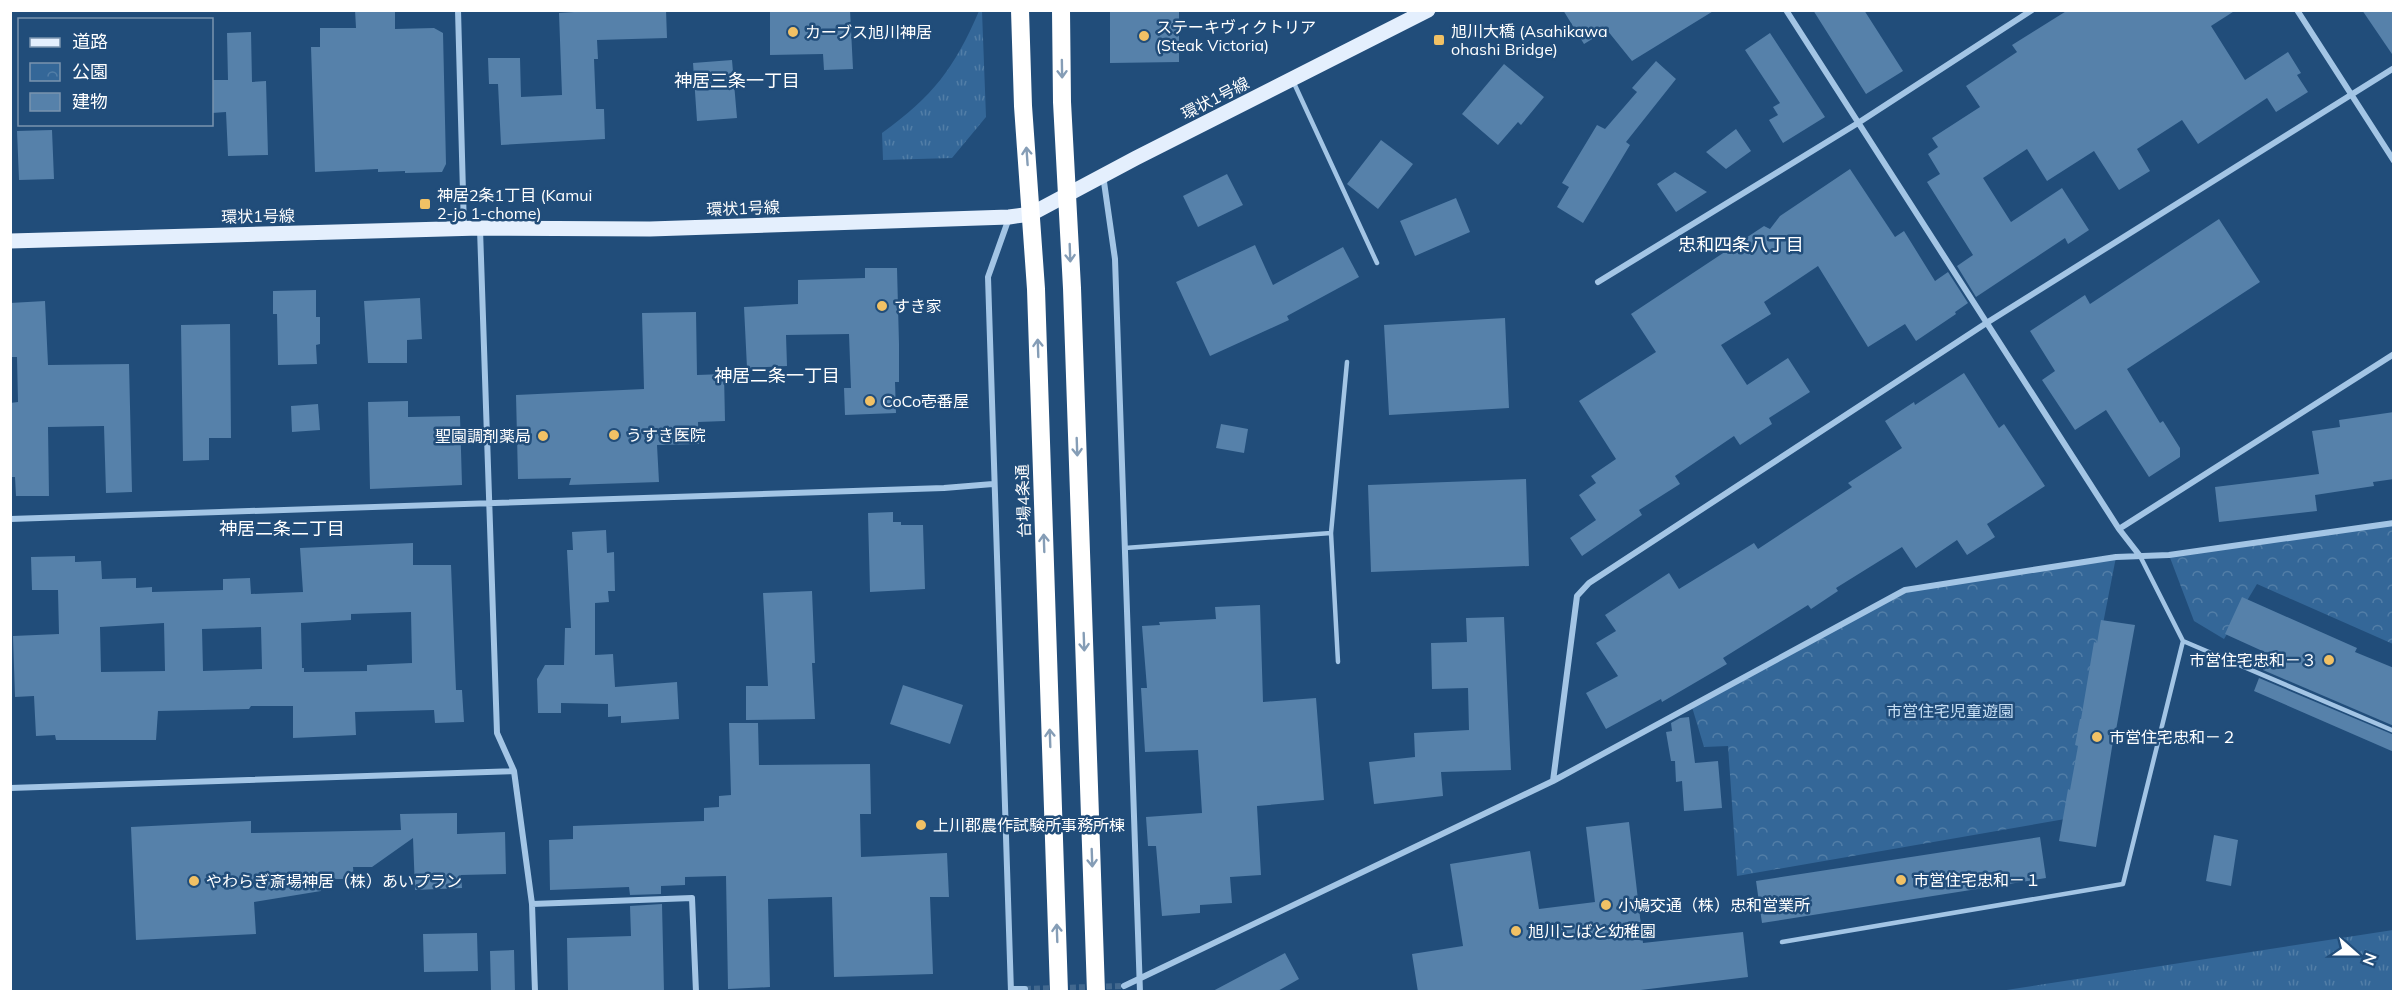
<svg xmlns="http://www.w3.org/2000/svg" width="2404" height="1002" font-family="Mulish,'Noto Sans JP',sans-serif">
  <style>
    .grass { fill: url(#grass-tufts) }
    .park { fill: url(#park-crowns) }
    .building { fill: #5681aa; fill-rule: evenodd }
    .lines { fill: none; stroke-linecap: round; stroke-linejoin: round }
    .street-tunnel { stroke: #42688e; stroke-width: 6; stroke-dasharray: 6 3; stroke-linecap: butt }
    .lane { stroke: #a3c5e5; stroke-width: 4.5 }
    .street { stroke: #a3c5e5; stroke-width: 6 }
    .primary { stroke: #e4effd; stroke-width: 15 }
    .highway { stroke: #fff; stroke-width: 18 }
    .oneway { stroke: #859db6 }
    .poi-dot { fill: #f1c165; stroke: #214d7a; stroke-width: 2 }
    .labels { text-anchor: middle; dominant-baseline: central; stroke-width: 5; stroke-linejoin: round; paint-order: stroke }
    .poi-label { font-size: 16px; fill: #fff; stroke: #214d7a; text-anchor: start }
    .street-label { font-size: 16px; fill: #fff; stroke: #214d7a }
    .park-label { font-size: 16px; fill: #c6def4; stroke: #214d7a }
    .neighbourhood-label { font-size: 18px; fill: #fff; stroke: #214d7a }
  </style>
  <defs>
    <pattern id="grass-tufts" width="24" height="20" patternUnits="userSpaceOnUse" patternTransform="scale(1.5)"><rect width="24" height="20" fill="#346798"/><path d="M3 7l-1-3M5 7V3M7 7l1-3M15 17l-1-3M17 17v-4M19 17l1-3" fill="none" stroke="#527ea7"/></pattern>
    <pattern id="park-crowns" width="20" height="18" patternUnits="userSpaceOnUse" patternTransform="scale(1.5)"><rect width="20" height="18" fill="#346798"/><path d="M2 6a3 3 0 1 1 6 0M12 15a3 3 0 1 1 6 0" fill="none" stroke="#527ea7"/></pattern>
  </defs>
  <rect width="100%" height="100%" fill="#214d7a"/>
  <!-- grass -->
  <path class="grass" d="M979,11H982L986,117L952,158L883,160L882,133C933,96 954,69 979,11Z
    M2393,930V991H2000Z"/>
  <!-- park -->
  <path class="park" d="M2393,523V644L2257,584L2224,639L2194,621L2169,555Z
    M2116,557L2065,819L1737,876L1728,746L1704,747L1692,707L1905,590Z"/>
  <!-- building -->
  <path class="building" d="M355,10H395V29L434,28L443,33L446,164L442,172L405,173V171L378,172V169L315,172L311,47H320V28H356Z
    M604,10H666L667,38L597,40L598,59H594L596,109H604L605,139L501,145L498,84H489L488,58H520L521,97L562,95L559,13Z
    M770,10H850L853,69L824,70L823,54L770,55Z
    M1110,10H1179V62L1110,63Z
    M1563,10H1715L1632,61L1607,30L1584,44Z
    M1813,10H1864L1903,71L1866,94Z
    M2068,10H2236L2211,26L2245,80L2288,52L2301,73L2297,75L2308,92L2276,112L2267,98L2198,144L2182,120L2137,149L2150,171L2119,190L2094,151L2047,181L2027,149L1983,178L2011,222L2062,188L2089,230L2068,244L2065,238L1976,297L1957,266L1973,255L1927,182L1940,174L1928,154L1938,147L1932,138L1980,107L1966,86L2017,52L2012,45Z
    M2362,10H2394V57Z
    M251,32L252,82L266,81L268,155L228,156L226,112L212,113V80H228L227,33Z
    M1770,33L1825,117L1783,143L1769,120L1778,115L1773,107L1780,103L1745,50Z
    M732,60L737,118L697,121L693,63Z
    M1656,61L1676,79L1626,142L1630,145L1583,223L1557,207L1569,187L1562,183L1597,125L1605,129L1637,92L1632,88Z
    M1504,64L1544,97L1521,125L1518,122L1498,145L1462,114Z
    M1736,129L1751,151L1726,169L1706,152Z
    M52,130L54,179L19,180L17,131Z
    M1381,140L1413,164L1378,209L1347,184Z
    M1850,169L1895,237L1904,231L1935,281L1948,272L1968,303L1955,312L1956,314L1916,341L1905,324L1868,347L1818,266L1764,302L1771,314L1721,345L1747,385L1788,358L1810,392L1769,418L1772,424L1740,445L1734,436L1675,476L1680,484L1639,510L1642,515L1582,556L1570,538L1596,520L1579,495L1596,483L1591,476L1616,459L1579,401L1656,352L1631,314L1764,226L1770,229L1780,216Z
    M1675,172L1707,192L1676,212L1657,184Z
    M1227,174L1243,205L1198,227L1183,196Z
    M1456,198L1470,232L1415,256L1400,221Z
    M2219,219L2260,282L2127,369L2160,423L2163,421L2180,448V457L2149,477L2106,410L2075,430L2042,380L2055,371L2030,331L2085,295L2090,304Z
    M1255,245L1273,285L1343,247L1359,277L1287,316L1289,320L1210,356L1176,282Z
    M865,268H897L899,344V382H895L896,413L845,415L844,388H851L849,334L786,335L787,366L747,368L744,307L798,304V280L865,278Z
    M316,290V317H320V344L316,345L317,364L278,365L277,314H273V291Z
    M420,298L422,339L407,340V363H368L364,301Z
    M45,301L48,365L129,364L132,492L106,493L104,426L48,427L49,496H16L15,477H10V403L18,402L17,357H12L10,303Z
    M696,312L697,375L724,374L725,421L698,422L699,444L657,445L659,482L569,485L571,478L518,479L516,395L644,389L642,313Z
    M1505,318L1509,408L1389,415L1384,325Z
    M230,324L231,438H209V460L183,461L181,325Z
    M1964,373L1999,428L2004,424L2045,486L1987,524L1995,537L1967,555L1957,540L1916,568L1902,547L1836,588L1838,591L1811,609L1808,605L1723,658L1727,664L1662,702L1661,699L1606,729L1586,693L1618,676L1596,643L1616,631L1605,615L1669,573L1679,589L1754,543L1758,549L1852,487L1848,483L1902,448L1885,421L1914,402L1915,405Z
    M408,401V417L460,416L462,485L370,489L368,402Z
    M318,404L320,430L292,432L291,406Z
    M2394,412V479L2373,482L2374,486L2315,495L2317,511L2219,522L2215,487L2319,474L2312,431L2340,427L2339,420Z
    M1221,424L1248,429L1244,453L1216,448Z
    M1526,479L1529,566L1371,572L1368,485Z
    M893,512V522H901V525H923L925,589L870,592L868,513Z
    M606,530L607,553L614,552L615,591H608L609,602L595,603V655L613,654L615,687L677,682L679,719L621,723V716L608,717V704L561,703V713H538L537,679L545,665H564L565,628H571L567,550H573L572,532Z
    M413,543V565H451L456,690H462L464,722L435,723L434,710L355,712L356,735L293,738V706H251L249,709L158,711L156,740H56L55,735L36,736L34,696L15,697L13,636L59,634L58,590H32L31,557L75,556V562L101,561L102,579L136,578V588L152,587V592L223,590V579L250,578L251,594L303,592L300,548ZM411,612L412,663L367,665V671L304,672V668H302L301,623L351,620V614ZM164,623L165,671L101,672L100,627ZM261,627L262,669L203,671L202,629Z
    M812,591L815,663H812L815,719L746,720V686H768L763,593Z
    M2242,597L2357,648L2355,652L2394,668V726L2263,670L2269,654L2225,634Z
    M1260,605L1263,702L1316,698L1324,800L1257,806L1261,875L1230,877L1232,903L1200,905V913L1162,916L1156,846H1148L1146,817L1202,813L1198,750L1145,752L1141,688H1147L1142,626L1160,625L1159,622L1216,619L1215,607Z
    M1504,617L1511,770L1441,772L1443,796L1374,804L1369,762L1415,757L1414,733L1469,730L1468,688L1432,689L1431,643L1467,642L1466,618Z
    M2101,620L2135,625L2114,741H2113L2096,847L2059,841L2068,789L2070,790L2078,746L2075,745L2080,719H2081L2094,642L2097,643Z
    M2259,678L2394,735V752L2254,691Z
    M903,685L963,705L950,744L890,724Z
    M1689,717L1695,763L1718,761L1722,808L1684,811L1682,781L1676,782L1675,761H1671L1666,732L1672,731L1671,723L1680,718Z
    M729,723H758L759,765L870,764L871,814H860L861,857L947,853L949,897H930L933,974L834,977L832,897L768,899L770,987L728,989L726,876L685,877V885L661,886V894L630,895L629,887L550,890L549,840L573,839V826L704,821V808L719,807V796L731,795Z
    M457,813V834L505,832L506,874L461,875L462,888L415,890L413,838L372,867H353L354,879H321V891L254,902L256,934L136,940L131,827L251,821V833L401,830L400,814Z
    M1629,822L1643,943L1743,932L1748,977L1624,992H1418L1412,954L1463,946L1450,864L1530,851L1539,909L1595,902L1586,827Z
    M2214,835L2238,840L2231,886L2206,881Z
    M2040,837L2046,878L1762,923L1756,881Z
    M662,904L664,992H568L567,938L631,936L630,906Z
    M477,933L478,971L424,972L423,934Z
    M514,950L515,992H491L490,951Z
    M1285,953L1299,979L1276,992H1211Z"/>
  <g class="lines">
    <!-- street-tunnel -->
    <path class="street-tunnel" d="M1025,989L1124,986"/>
    <!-- lane -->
    <path class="lane" d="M1293,81L1377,263
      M1125,548L1331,533
      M2140,556L2183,641L2394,731
      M1338,662L1331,533L1347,362
      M1782,942L2123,884L2183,641"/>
    <!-- street -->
    <path class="street" d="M458,10L464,229
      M1786,10L2119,529L2140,556
      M2297,10L2394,161
      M1103,175L1115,259L1140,992
      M1009,218L988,277L1011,992
      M480,229L497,733L514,771L532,904L535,992
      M1598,282L1858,123L2032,10
      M10,519L944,488L993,484
      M2119,529L2394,354
      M1553,781L1577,596L1589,583L1988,322L2394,68
      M10,788L514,771
      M532,904L692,898L696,992
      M1124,986L1553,781L1905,590L2116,557L2169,555L2394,523
      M1011,989H1025"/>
    <!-- primary -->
    <path class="primary" d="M10,241L480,228L650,229L1009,217L1031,214L1136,158L1428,10"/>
    <!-- highway -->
    <path class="highway" d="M1020,10L1023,106L1036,289L1059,992
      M1061,10L1062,102L1072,288L1096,992"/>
  </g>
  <!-- one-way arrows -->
  <defs><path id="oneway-shaft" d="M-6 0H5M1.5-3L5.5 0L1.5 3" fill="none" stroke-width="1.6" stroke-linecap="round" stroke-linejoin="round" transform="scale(1.5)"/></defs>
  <g class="oneway">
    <use href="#oneway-shaft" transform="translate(1062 69) rotate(89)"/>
    <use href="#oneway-shaft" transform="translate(1027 156) rotate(-94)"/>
    <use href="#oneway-shaft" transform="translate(1070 253) rotate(88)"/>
    <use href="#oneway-shaft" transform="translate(1038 348) rotate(-92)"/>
    <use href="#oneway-shaft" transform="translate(1077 447) rotate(88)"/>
    <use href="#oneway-shaft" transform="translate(1044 543) rotate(-92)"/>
    <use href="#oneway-shaft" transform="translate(1084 642) rotate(88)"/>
    <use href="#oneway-shaft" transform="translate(1050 738) rotate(-92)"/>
    <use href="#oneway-shaft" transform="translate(1092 858) rotate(88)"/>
    <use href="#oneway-shaft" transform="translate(1057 933) rotate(-92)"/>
  </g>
  <!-- markers -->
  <g class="poi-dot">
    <circle cx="793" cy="32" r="6"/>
    <circle cx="1144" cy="36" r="6"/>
    <rect x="1433" y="34" width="12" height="12" rx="3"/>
    <rect x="419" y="198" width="12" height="12" rx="3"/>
    <circle cx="882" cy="306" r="6"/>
    <circle cx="870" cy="401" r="6"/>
    <circle cx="614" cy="435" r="6"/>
    <circle cx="543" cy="436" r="6"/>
    <circle cx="2329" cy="660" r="6"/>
    <circle cx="2097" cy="737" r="6"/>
    <circle cx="921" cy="825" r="6"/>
    <circle cx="1901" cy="880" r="6"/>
    <circle cx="194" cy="881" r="6"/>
    <circle cx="1606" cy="905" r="6"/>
    <circle cx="1516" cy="931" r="6"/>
  </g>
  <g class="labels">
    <!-- poi labels -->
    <g class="poi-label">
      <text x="1156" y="27">ステーキヴィクトリア<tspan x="1156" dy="18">(Steak Victoria)</tspan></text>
      <text x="1451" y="31">旭川大橋 (Asahikawa<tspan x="1451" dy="18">ohashi Bridge)</tspan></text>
      <text x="805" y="32">カーブス旭川神居</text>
      <text x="437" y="195">神居2条1丁目 (Kamui<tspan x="437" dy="18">2-jo 1-chome)</tspan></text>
      <text x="894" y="306">すき家</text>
      <text x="882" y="401">CoCo壱番屋</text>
      <text x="626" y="435">うすき医院</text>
      <text x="531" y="436" text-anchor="end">聖園調剤薬局</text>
      <text x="2317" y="660" text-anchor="end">市営住宅忠和－３</text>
      <text x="2109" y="737">市営住宅忠和－２</text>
      <text x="933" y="825">上川郡農作試験所事務所棟</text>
      <text x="1913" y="880">市営住宅忠和－１</text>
      <text x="206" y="881">やわらぎ斎場神居（株）あいプラン</text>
      <text x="1618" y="905">小鳩交通（株）忠和営業所</text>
      <text x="1528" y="931">旭川こばと幼稚園</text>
    </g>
    <!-- street labels -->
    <g class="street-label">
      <text transform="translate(1215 98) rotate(-27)">環状1号線</text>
      <text transform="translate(743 208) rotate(-2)">環状1号線</text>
      <text transform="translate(258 216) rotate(-1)">環状1号線</text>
      <text transform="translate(1023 501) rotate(-92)">台場4条通</text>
    </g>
    <!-- park labels -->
    <g class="park-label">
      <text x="1950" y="711">市営住宅児童遊園</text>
    </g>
    <!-- neighbourhood labels -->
    <g class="neighbourhood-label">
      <text x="737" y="80">神居三条一丁目</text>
      <text x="1741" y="244">忠和四条八丁目</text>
      <text x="777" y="375">神居二条一丁目</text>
      <text x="282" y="528">神居二条二丁目</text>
    </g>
  </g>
  <!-- border -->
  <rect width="2404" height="1002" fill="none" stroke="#ffffff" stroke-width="24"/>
  <!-- legend -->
  <rect x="18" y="18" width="195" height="108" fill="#214d7a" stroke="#7a94af" stroke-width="1.5"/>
  <rect x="30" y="38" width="30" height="9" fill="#e4effd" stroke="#7a94af" stroke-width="1.5"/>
  <text x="72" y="48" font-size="18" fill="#ffffff">道路</text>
  <rect x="30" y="63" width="30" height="18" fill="url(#park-crowns)" stroke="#7a94af" stroke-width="1.5"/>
  <text x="72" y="78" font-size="18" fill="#ffffff">公園</text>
  <rect x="30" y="93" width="30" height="18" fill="#5681aa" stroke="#7a94af" stroke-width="1.5"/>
  <text x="72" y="108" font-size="18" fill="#ffffff">建物</text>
  <!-- north arrow -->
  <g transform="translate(2356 954) rotate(111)" stroke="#214d7a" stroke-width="4.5" paint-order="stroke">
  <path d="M0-4.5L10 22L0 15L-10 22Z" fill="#ffffff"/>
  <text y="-9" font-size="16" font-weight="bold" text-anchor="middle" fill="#ffffff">N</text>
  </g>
</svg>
